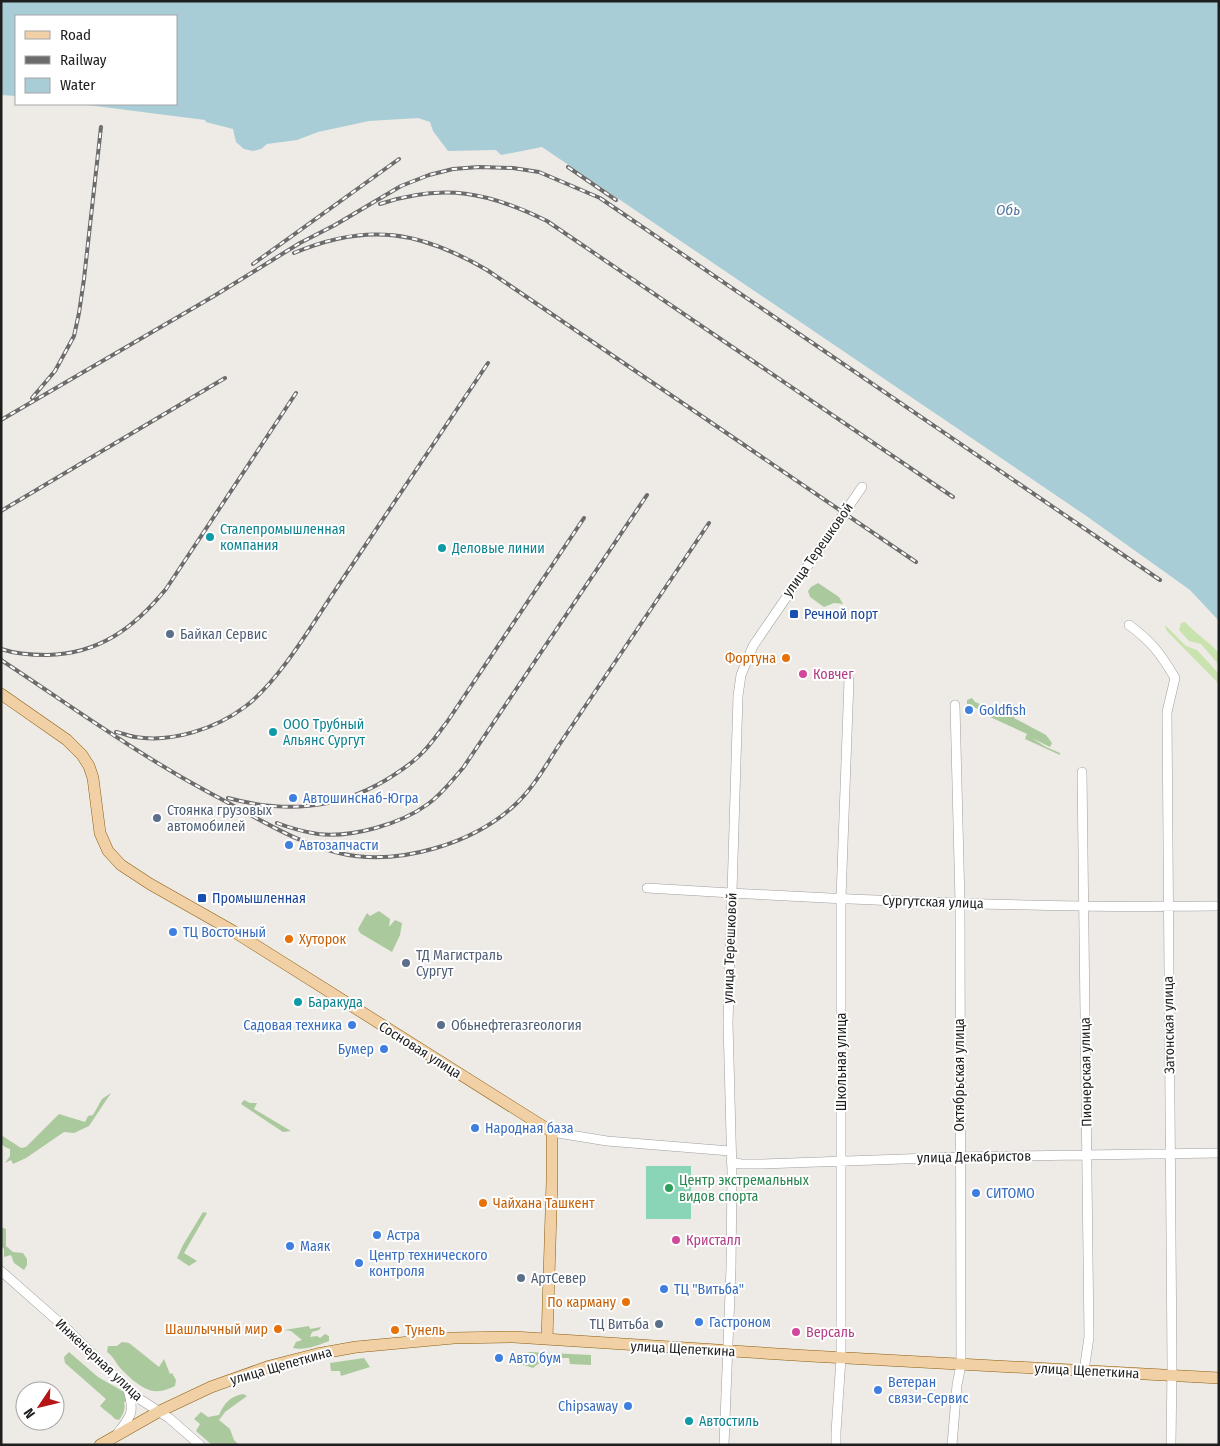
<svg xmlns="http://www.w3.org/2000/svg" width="1220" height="1446" font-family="'Fira Sans Condensed',sans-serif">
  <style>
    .grass { fill: #c9e3af }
    .forest { fill: #aac99d }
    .pitch { fill: #8ad5b7 }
    .water { fill: #a9cdd7 }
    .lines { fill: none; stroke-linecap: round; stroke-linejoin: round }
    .minor-casing { stroke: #9f9f9f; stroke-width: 10 }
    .major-casing { stroke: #885f0f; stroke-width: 12 }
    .minor { stroke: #fff; stroke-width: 9 }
    .major { stroke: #f2d0a5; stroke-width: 11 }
    .rail-casing { stroke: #6c6c6c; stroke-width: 4 }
    .rail { stroke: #fff; stroke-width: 2; stroke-dasharray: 5.5; stroke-linecap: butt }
    .culture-dot { fill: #0f9aa8; stroke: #fff; stroke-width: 2 }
    .transit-dot { fill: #1a4fb4; stroke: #fff; stroke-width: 2 }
    .service-dot { fill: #5c6f8a; stroke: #fff; stroke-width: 2 }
    .food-dot { fill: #e8710a; stroke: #fff; stroke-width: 2 }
    .hotel-dot { fill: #d1479c; stroke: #fff; stroke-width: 2 }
    .shop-dot { fill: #3f7fe0; stroke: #fff; stroke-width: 2 }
    .leisure-dot { fill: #2e9e5b; stroke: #fff; stroke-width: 2 }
    .labels { text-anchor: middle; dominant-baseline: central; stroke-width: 4; stroke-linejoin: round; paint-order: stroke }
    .culture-label { font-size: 14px; fill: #0d838f; stroke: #fff; text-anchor: start }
    .street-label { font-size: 14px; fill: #1e1e1e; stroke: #fff }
    .transit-label { font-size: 14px; fill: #164399; stroke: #fff; text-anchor: start }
    .service-label { font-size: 14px; fill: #4e5e75; stroke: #fff; text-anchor: start }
    .food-label { font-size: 14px; fill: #c56008; stroke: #fff; text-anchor: end }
    .hotel-label { font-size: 14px; fill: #b23c85; stroke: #fff; text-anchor: start }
    .shop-label { font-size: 14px; fill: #366cbe; stroke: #fff; text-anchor: start }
    .leisure-label { font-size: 14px; fill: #27864d; stroke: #fff; text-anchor: start }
    .water-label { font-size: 15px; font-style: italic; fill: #51779c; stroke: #fff }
  </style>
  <rect width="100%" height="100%" fill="#eeeae5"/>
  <!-- grass -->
  <path class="grass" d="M1185,622C1196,634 1208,641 1219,653V665L1201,644L1189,641L1179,630L1181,623Z
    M1165,625L1186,646L1197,650L1219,674V684L1166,630Z"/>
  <!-- forest -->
  <path class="forest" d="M818,583L839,597L843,604L834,603L824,607L810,597L808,591L811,587Z
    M972,698L975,702L992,709C999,707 1004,707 1010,703L1018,707L1014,718L1046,735L1052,743L1050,747L1032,738L1046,747L1060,753V755L1025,739L1027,734L990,717L991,715L967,704V700Z
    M379,911L390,919L389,927L395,920L402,923L400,935L392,952L360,933L358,929L367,913L370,916Z
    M111,1093L89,1126L74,1133L64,1132L26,1158L13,1164L11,1160L5,1163L10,1156V1149C1,1146 1,1144 1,1135L21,1148L26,1147L59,1114L85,1122L88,1116L93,1115L102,1099Z
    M244,1100L250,1103H257L254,1109L291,1131L283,1132L241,1104Z
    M203,1212L207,1213L184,1253L197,1261L189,1266L177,1258L183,1245Z
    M1,1227L6,1229V1246L13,1252L23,1253L27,1259V1265L24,1270L14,1263L11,1255L4,1257V1249L1,1246Z
    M309,1326L310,1329L321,1327L319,1330L312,1332L310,1337L317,1336L320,1338L325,1334L329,1336V1341C319,1345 304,1351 293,1348L296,1342L302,1340L291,1331L284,1330Z
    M122,1342L129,1343L159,1367L164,1359L170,1374L172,1373L176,1380L175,1386C170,1388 164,1391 159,1391C146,1393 131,1379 122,1370C116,1364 115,1358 107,1352L108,1346H117Z
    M69,1352L98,1377L126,1393L128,1401L124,1402C126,1409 123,1415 119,1420L115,1419C111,1414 105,1411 100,1406L106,1399L65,1363L64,1357Z
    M530,1352L591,1355V1365L570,1364L569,1358H558L556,1365L538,1364L533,1368L521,1364L522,1355Z
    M364,1358L370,1367L341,1376L340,1371H331L330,1363Z
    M243,1394L247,1396L225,1412L219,1420L230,1429L234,1440L239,1445H212L196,1431L200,1424L194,1419L201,1412L208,1417L219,1415C224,1403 231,1396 243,1394Z"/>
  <!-- pitch -->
  <path class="pitch" d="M646,1166H691V1219H646Z"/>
  <!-- water -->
  <path class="water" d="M1,1H1219V621L1190,590L1085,515L542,147L501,155L496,150L448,151L433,131L430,122L418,118L369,121L318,132L297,140L267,144L261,149L253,151L244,149L236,142L233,129L206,122L205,120L80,104H176V16H16V96L1,95Z"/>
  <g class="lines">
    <!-- minor casing -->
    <g class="minor-casing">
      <path id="minor" d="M1129,625C1151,641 1161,654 1175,678L1167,712L1172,1366L1171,1445
        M1082,772L1089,1337L1084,1371
        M647,888C792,897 937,904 1082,906C1128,907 1173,906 1219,906
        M552,1132L607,1141L730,1151
        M731,1162L741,1164H761L959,1157L1219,1153
        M1,1271L68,1330L135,1396L169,1418L200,1445
        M117,1434C131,1416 135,1413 128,1390
        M724,1445L731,1268L732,1173L728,1023L738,696L741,675L753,646L862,487
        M836,1445V1432L841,1358V898L849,680
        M952,1445L957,1385L961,1365L960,903L955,705"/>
    </g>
    <!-- major casing -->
    <g class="major-casing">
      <path id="major" d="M1,694L67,740L82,755L89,766L93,778L100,833L108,851L121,865L150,884L233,931L552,1132V1181L547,1339
        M100,1445L158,1412L211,1387L270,1366L317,1354L356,1347L454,1338L514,1337L810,1356L1219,1378"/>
    </g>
    <!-- minor -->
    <use href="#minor" class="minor"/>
    <!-- major -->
    <use href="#major" class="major"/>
    <!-- rail casing -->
    <g class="rail-casing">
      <path id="rail" d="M568,167L616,200
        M380,204C444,183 488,192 547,221L953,497
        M294,253C367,222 420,231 487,270L916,562
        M253,264L399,159
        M32,398L55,371L74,336L79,313L84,279L101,127
        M1,420L214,296L300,243L335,225L401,186L429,175L453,169L479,167L513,168L539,172L600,198L1160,580
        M1,511L225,378
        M1,649C16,654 31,655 47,655C99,654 134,628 166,589L296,393
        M1,660C56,696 110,735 166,768C187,781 210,793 232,805C266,823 300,844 339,853C397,867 475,844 518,802C534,786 545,767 557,748L709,523
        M116,732C122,733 129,736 135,737C171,743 216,729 246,706C281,679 314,621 340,583C389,510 438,437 488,363
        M228,798C284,813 335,810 386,780C399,772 413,763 423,752C432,743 439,732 447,722L584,518
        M277,823C290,828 305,832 318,834C352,838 401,824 428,804C442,794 452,780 463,768L647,495"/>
    </g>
    <!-- rail -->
    <use href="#rail" class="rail"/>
  </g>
  <!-- markers -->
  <g class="culture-dot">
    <circle cx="210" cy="537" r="5"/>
    <circle cx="442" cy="548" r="5"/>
    <circle cx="273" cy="732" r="5"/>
    <circle cx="298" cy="1002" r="5"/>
    <circle cx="689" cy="1421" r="5"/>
  </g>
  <g class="transit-dot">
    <rect x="789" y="609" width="10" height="10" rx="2.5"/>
    <rect x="197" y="893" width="10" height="10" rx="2.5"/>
  </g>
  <g class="service-dot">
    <circle cx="170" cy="634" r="5"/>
    <circle cx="157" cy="818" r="5"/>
    <circle cx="406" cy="963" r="5"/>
    <circle cx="441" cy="1025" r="5"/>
    <circle cx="521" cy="1278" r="5"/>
    <circle cx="659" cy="1324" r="5"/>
  </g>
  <g class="food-dot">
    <circle cx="786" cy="658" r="5"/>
    <circle cx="289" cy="939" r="5"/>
    <circle cx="483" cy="1203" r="5"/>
    <circle cx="626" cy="1302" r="5"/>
    <circle cx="278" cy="1329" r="5"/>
    <circle cx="395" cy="1330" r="5"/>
  </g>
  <g class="hotel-dot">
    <circle cx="803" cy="674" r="5"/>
    <circle cx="676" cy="1240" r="5"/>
    <circle cx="796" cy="1332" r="5"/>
  </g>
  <g class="shop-dot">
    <circle cx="969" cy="710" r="5"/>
    <circle cx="293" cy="798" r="5"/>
    <circle cx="289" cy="845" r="5"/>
    <circle cx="173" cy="932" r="5"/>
    <circle cx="352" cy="1025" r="5"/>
    <circle cx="384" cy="1049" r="5"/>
    <circle cx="475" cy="1128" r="5"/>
    <circle cx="976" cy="1193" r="5"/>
    <circle cx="377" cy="1235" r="5"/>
    <circle cx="290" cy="1246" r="5"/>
    <circle cx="359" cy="1263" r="5"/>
    <circle cx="664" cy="1289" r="5"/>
    <circle cx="699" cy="1322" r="5"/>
    <circle cx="499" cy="1358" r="5"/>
    <circle cx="878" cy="1390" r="5"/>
    <circle cx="628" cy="1406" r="5"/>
  </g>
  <circle class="leisure-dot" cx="669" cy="1188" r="5"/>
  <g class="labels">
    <!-- culture labels -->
    <g class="culture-label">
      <text x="220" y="529">Сталепромышленная<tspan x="220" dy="16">компания</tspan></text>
      <text x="452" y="548">Деловые линии</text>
      <text x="283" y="724">ООО Трубный<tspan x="283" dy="16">Альянс Сургут</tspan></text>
      <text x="308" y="1002">Баракуда</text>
      <text x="699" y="1421">Автостиль</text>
    </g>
    <!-- street labels -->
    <g class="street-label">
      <text transform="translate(818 550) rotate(-55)">улица Терешковой</text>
      <text transform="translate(933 902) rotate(2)">Сургутская улица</text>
      <text transform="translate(730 948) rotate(-88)">улица Терешковой</text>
      <text transform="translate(1169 1025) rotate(-91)">Затонская улица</text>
      <text transform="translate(420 1050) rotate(32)">Сосновая улица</text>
      <text transform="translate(841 1062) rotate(-90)">Школьная улица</text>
      <text transform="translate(1086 1072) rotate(-91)">Пионерская улица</text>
      <text transform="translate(959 1075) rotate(-90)">Октябрьская улица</text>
      <text transform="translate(974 1157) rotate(-1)">улица Декабристов</text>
      <text transform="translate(683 1349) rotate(3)">улица Щепеткина</text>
      <text transform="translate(99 1360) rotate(43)">Инженерная улица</text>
      <text transform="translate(281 1366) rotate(-16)">улица Щепеткина</text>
      <text transform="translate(1087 1371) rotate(3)">улица Щепеткина</text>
    </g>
    <!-- transit labels -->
    <g class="transit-label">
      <text x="804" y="614">Речной порт</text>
      <text x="212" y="898">Промышленная</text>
    </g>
    <!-- service labels -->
    <g class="service-label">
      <text x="180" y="634">Байкал Сервис</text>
      <text x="167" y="810">Стоянка грузовых<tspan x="167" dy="16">автомобилей</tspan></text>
      <text x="416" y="955">ТД Магистраль<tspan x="416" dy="16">Сургут</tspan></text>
      <text x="451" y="1025">Обьнефтегазгеология</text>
      <text x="531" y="1278">АртСевер</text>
      <text x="649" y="1324" text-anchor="end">ТЦ Витьба</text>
    </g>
    <!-- food labels -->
    <g class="food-label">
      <text x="776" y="658">Фортуна</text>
      <text x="299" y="939" text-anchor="start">Хуторок</text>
      <text x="493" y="1203" text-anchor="start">Чайхана Ташкент</text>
      <text x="616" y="1302">По карману</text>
      <text x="268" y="1329">Шашлычный мир</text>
      <text x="405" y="1330" text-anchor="start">Тунель</text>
    </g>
    <!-- hotel labels -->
    <g class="hotel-label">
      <text x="813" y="674">Ковчег</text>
      <text x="686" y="1240">Кристалл</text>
      <text x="806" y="1332">Версаль</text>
    </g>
    <!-- shop labels -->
    <g class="shop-label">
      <text x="979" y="710">Goldfish</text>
      <text x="303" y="798">Автошинснаб-Югра</text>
      <text x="299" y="845">Автозапчасти</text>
      <text x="183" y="932">ТЦ Восточный</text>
      <text x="342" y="1025" text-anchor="end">Садовая техника</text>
      <text x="374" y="1049" text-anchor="end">Бумер</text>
      <text x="485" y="1128">Народная база</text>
      <text x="986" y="1193">СИТОМО</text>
      <text x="387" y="1235">Астра</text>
      <text x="300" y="1246">Маяк</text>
      <text x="369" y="1255">Центр технического<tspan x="369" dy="16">контроля</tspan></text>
      <text x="674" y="1289">ТЦ "Витьба"</text>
      <text x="709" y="1322">Гастроном</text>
      <text x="509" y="1358">Авто бум</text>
      <text x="888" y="1382">Ветеран<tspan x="888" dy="16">связи-Сервис</tspan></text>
      <text x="618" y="1406" text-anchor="end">Chipsaway</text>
    </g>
    <!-- leisure labels -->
    <g class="leisure-label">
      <text x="679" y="1180">Центр экстремальных<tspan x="679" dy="16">видов спорта</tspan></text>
    </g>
    <!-- water labels -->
    <g class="water-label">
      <text x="1008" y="210">Обь</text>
    </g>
  </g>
  <!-- border -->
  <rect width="1220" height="1446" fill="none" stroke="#1e1e1e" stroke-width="5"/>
  <!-- legend -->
  <rect x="15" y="15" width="162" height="90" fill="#ffffff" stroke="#a5a5a5"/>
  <rect x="25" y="31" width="25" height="8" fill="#f2d0a5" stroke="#a5a5a5"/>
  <text x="60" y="40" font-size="15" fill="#1e1e1e">Road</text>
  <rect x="25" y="56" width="25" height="8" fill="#6c6c6c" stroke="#a5a5a5"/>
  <text x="60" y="65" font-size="15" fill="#1e1e1e">Railway</text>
  <rect x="25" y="78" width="25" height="15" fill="#a9cdd7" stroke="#a5a5a5"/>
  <text x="60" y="90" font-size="15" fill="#1e1e1e">Water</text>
  <!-- north arrow -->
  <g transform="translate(40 1406) rotate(235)"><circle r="24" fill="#ffffff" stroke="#a5a5a5"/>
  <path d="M0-4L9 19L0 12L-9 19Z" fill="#b61516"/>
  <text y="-8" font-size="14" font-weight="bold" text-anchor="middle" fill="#1e1e1e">N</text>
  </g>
</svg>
